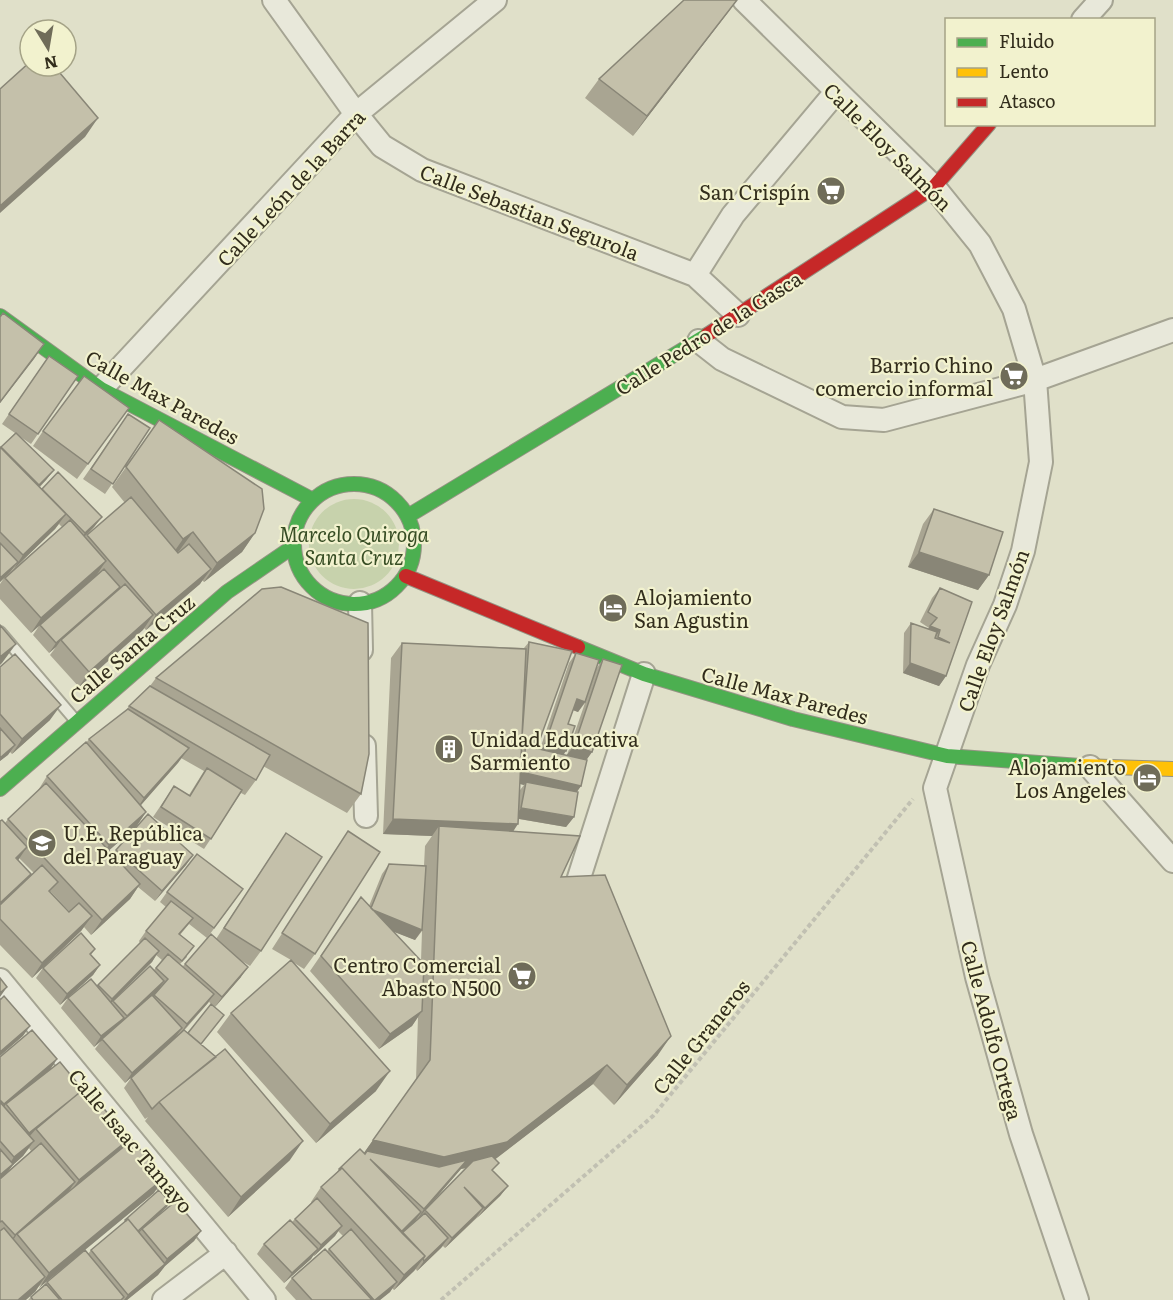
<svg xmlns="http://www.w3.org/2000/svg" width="1173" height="1300" font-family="Literata,serif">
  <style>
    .green { fill: #c7d2ac }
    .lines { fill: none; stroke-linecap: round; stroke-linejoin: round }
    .lane-casing { stroke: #a5a493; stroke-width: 14 }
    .street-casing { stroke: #a5a493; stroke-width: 26 }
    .fast-casing { stroke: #949383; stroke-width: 16 }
    .slow-casing { stroke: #949383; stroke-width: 16 }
    .jam-casing { stroke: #949383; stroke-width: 16 }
    .path { stroke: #c1c0b2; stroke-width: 4; stroke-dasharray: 4.5 3; stroke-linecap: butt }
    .lane { stroke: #e8e8da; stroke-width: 10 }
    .street { stroke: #e8e8da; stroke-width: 22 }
    .fast { stroke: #4caf50; stroke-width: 14 }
    .slow { stroke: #ffc107; stroke-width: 14 }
    .jam { stroke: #c62828; stroke-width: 14 }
    .wall { fill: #a9a592; fill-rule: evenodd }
    .shaded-wall { fill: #898677 }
    .building { fill: #c4c0aa; stroke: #898677; stroke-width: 1.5 }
    .labels { text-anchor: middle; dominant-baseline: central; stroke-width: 4.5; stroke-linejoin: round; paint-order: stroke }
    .street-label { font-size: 20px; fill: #322d1c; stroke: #f2f2ce }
    .poi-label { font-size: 20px; fill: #322d1c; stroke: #f2f2ce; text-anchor: end }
    .park-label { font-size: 20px; font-style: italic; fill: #374d24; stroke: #f2f2ce }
  </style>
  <rect width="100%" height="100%" fill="#e0e0c9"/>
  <!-- green -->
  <path class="green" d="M309 544a45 45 0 1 1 90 0a45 45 0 1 1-90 0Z"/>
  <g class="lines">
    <!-- lane casing -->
    <g class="lane-casing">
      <path id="lane" d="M0,632L76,721"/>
    </g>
    <!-- street casing -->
    <g class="street-casing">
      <path id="street" d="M274,0L356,114L382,146L422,170L695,275L738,315
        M744,0L934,187L980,244L1014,309L1035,380L1041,462L1023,551L1005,605L978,665L935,788L977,977L1021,1134L1077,1300
        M1083,20L1101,0
        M695,275L733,215L836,92
        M699,341L722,359L842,417L884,420L1035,380L1173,330
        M101,389L356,114L495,0
        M360,603L361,650
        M364,746L366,816
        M1090,767L1173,861
        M577,884L644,674
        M0,980L264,1300
        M164,1300L226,1253"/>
    </g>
    <!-- fast casing -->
    <g class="fast-casing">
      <path id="fast" d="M0,316L101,389L313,500
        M294 544a60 60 0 1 1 120 0a60 60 0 1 1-120 0Z
        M408,516L707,335
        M578,647L644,674L793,719L947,756L1080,766
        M0,789L227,592L294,546"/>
    </g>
    <!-- slow casing -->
    <g class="slow-casing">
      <path id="slow" d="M1080,766L1173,769"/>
    </g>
    <!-- jam casing -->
    <g class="jam-casing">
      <path id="jam" d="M707,335L934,187L989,124
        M406,576L578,647"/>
    </g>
    <!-- path -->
    <path class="path" d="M441,1300L653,1116L913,799"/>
    <!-- lane -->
    <use href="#lane" class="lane"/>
    <!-- street -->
    <use href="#street" class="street"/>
    <!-- fast -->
    <use href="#fast" class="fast"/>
    <!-- slow -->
    <use href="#slow" class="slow"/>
    <!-- jam -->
    <use href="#jam" class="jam"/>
  </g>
  <!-- wall -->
  <path class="wall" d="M729,11L633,136L585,98L599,79Z
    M49,356L78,376L31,444L19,436L54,470L46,480L40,487L42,489L102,517L94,527L85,537L125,503L112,487L159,420L255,533L242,552L204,582L202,580L200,584L146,630L144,628L79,687L50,655L56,647L49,653L33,635L39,626L31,633L0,599V584L4,578L0,582V447L1,448L15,433L2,424ZM59,524L62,527L10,572L55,529ZM97,574L98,575L60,608L96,576Z
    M129,408L77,479L33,446L43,431Z
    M128,414L150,428L105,494L83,479Z
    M934,509L989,575L978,590L908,567L923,524Z
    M940,588L972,602L946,676L939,686L903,673L904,633L911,623L929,629V628L920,622L932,598Z
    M529,642L534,748L540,749L569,663L576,653L596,669L603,659L592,752L586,760L581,786L577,791L574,817L566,827L519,819L513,832L561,877L658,1055L614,1105L593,1084L495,1159L493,1171L508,1186L500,1196L445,1248L443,1246L417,1271L416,1269L394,1290L392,1288L390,1292L380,1300H296L285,1288L292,1278L327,1251L343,1236L338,1231L335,1236L314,1256L313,1255L311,1259L284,1283L257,1254L264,1244L292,1222L311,1203V1202L321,1187L335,1175L339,1169L364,1153L416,1080L418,1017L412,1026L379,1049L310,971L361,897L369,906L382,874L389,864L424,866L425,846L432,836L383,834L391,658L402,643L524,648ZM585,703L567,755H564L568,724L573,710L578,712ZM520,784L524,785L520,790ZM393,931L415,940L422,931L421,961ZM467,1168L430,1204L461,1169Z
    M0,667L50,720L12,754L10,752L0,761Z
    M156,678L361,794L347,813L263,766L256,780L245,795L241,793L204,849L153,817L174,786L189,795L204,771L181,758L141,805L146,812L136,827L109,850L113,854L116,850L193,855L186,865L155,901L138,887L130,899L91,935L84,927L81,931L32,978L0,945V821L5,823L8,819L37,792L47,776L86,743L89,739L125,712L129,706L150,686ZM19,858L34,873L26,880L31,874L18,860ZM51,892L70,912H69L51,893Z
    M348,831L315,954L304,969L291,961L376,1091L316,1143L217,1032L231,1013L291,960L272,949Z
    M286,833L261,951L250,966L237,958L241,977L215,1007L209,1002L182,1033H188L224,1015L201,1044L290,1160L228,1217L145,1121L148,1117L145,1119L124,1088L131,1078L153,1058L125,1083L95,1049L101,1041L94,1047L61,1008L68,998L98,986L140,943L139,941L146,931L166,907L160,902L167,892L236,899L207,938L189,924L180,935L187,957L180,964L183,966L185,964L216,939ZM156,955L162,960L154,970L113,1000L152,962Z
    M95,949L91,955L100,965L93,975L60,1005L36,978L43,968Z
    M0,1057L57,1059L50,1069L123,1147L154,1193L38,1287L35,1292L0,1300ZM29,1148L31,1151L8,1171L13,1165L23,1156Z
    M170,1202L167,1207L148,1225L201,1231L194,1241L165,1266L158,1275L127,1300H28L31,1297L47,1282L88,1254L91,1250L123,1224L125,1220Z"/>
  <!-- shaded-wall -->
  <path class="shaded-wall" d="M737,0L729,11L633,136L647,116Z
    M98,118L85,137L0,213V206Z
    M44,344L34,359L0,403V402Z
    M54,470L46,480L31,495L39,485Z
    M66,514L55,529L13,570L23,555Z
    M102,517L94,527L78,543L85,533Z
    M193,532L179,551L169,559L183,539Z
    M255,533L242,552L204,582L217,563Z
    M919,552L989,575L978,590L908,567Z
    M106,561L96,576L31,633L41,618Z
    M18,562L10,572L0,582V578Z
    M211,569L200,584L146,630L156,615Z
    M120,587L61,640L56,647L49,653L56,643Z
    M153,615L143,630L79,687L89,672Z
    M930,626L940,630L933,641L923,637Z
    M16,644L2,663L0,665V657Z
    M910,663L946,676L939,686L903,673Z
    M577,699L585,702L578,712L570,709Z
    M61,705L50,720L12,754L22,739Z
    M522,737L540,739L533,749L526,746L525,748L515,747Z
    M545,744L566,751L559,761L538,755Z
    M15,745L8,755L0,761V758Z
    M574,746L592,752L585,762L566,756Z
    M189,748L178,763L134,813L144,798Z
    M520,772L581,786L574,796L526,782L524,785L513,782Z
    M521,808L574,817L566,827L514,818Z
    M146,812L136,827L98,860L109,845Z
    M393,819L518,824L508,839L439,826L432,836L383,834Z
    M27,847L17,862L16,858Z
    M193,855L186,865L155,901L162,891Z
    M31,874L20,889L0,908V903Z
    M140,884L130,899L91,935L102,920Z
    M371,909L422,930L415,940L363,920Z
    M92,916L81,931L32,978L42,963Z
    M159,951L152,962L105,1009L112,999Z
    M100,965L93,975L60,1005L67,994Z
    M248,967L241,977L215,1007L222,997Z
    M164,981L157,992L119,1026L127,1016Z
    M7,987L0,997V993Z
    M214,994L207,1004L180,1034L187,1024Z
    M422,1011L412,1026L379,1049L390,1034Z
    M124,1018L117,1028L94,1047L101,1036Z
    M30,1026L23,1036L0,1056V1052Z
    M182,1028L175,1038L125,1083L132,1073Z
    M671,1036L658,1055L614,1105L627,1085Z
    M57,1059L50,1070L6,1104L2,1110L0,1109L4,1104Z
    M607,1065L593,1084L493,1161L461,1169L417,1220L424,1209L459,1170L359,1160L373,1140Z
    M390,1071L376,1091L316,1143L330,1124Z
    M83,1090L36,1129L29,1137L22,1143L29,1133Z
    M129,1139L118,1154L68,1195L79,1180Z
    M34,1141L23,1156L13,1165L0,1182V1175L4,1172L14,1157Z
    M303,1141L290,1160L228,1217L241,1197Z
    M164,1178L154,1193L39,1288L49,1273Z
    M75,1182L65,1197L17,1234L10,1245L4,1250L15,1235Z
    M508,1186L500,1196L477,1218L485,1208Z
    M170,1202L167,1207L133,1238L137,1233Z
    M483,1208L476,1218L445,1248L452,1238Z
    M421,1212L414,1223L401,1235V1232Z
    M342,1226L335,1236L314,1256L321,1245Z
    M201,1231L194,1241L165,1266L158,1275L127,1300H124L128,1295L161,1268L167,1259Z
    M448,1238L441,1248L417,1271L424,1261Z
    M318,1249L311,1259L284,1283L292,1273Z
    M425,1256L414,1271L394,1290L404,1275Z
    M45,1277L35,1292L26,1300H18Z
    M397,1282L390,1292L380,1300H375Z"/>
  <!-- building -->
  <path class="building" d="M684,0H737L647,116L599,79Z
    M30,62V66H54L98,118L0,206V89Z
    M3,313L44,344L0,402V317Z
    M49,356L78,376L38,434L9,414Z
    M84,376L129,408L88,464L43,431Z
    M128,414L150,428L113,484L91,469Z
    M159,420L262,489L264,509L255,533L217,563L193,532L183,539L126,467Z
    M16,433L54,470L39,485L1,447Z
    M0,447L66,514L23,555L0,532Z
    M58,472L102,517L85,533L42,489Z
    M131,497L178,553L189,544L211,569L156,615L87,535Z
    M934,509L1003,532L989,575L919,552Z
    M70,520L106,561L41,618L5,578Z
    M0,543L18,562L0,578Z
    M104,569L120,587L56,643L40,625Z
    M125,584L153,615L89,672L61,640Z
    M281,587L368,623L369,754L361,794L156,678L262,589Z
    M940,588L972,602L946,676L910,663L911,623L937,632L935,638L950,643L938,637L940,630L930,626L937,618L928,612Z
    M0,625L16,644L0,657Z
    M529,642L572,651L540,739L522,737Z
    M402,643L526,649L518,824L393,819Z
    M576,653L599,660L585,702L577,699L568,724L575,726L566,751L545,744Z
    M15,654L61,705L22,739L0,714V667Z
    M603,659L622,665L592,752L574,746Z
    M150,686L270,755L256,780L129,706Z
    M128,709L189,748L144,798L89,739Z
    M0,728L15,745L0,758Z
    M86,742L146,812L109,845L47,776Z
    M526,746L587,760L581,786L521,772Z
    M207,768L242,790L211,839L161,807L174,786L190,796Z
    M526,782L578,792L574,817L521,808Z
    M46,783L140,884L102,920L8,819Z
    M148,814L193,855L162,891L116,850Z
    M2,820L27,847L16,858L31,874L0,903V821Z
    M439,826L580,836L561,877L605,875L671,1036L627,1085L607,1065L507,1142L444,1157L373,1140L430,1060Z
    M348,831L380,852L315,954L282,933Z
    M286,833L322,857L261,951L224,928Z
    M197,854L243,889L214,928L167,892Z
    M389,864L426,866L422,930L373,910L371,908Z
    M42,865L58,882L49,891L69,912L79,903L92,916L42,963L0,919V905Z
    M361,897L424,964L422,1011L390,1034L321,956Z
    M171,901L193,918L179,934L194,946L182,961L146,931Z
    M81,933L95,949L90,954L100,965L67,994L43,968Z
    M211,934L248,967L222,997L185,964Z
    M145,938L159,951L112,999L98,985Z
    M168,954L214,994L187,1024L154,995L168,979L156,968Z
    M291,960L390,1071L330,1124L231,1013Z
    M150,966L164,981L127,1016L113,1001Z
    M0,978L7,987L0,993Z
    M91,979L124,1018L101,1036L68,998Z
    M152,995L182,1028L132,1073L102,1039Z
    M4,996L30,1026L0,1052V1000Z
    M211,1004L224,1015L201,1044L188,1033Z
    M32,1030L57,1059L4,1104L0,1100V1057Z
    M184,1030L216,1057L159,1102L152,1109L131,1078Z
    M225,1049L303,1141L241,1197L159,1102Z
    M60,1062L83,1090L29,1133L6,1104Z
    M86,1087L129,1139L79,1180L36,1129Z
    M0,1102L34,1141L14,1157L0,1141Z
    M132,1140L164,1178L49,1273L17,1234Z
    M41,1143L75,1182L15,1235L2,1221L0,1222V1179Z
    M0,1149L13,1164L0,1175Z
    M360,1149L365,1154L367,1151L439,1167L467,1160L424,1209L370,1159L421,1212L401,1232L342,1168L340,1170L339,1169Z
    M492,1156L499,1163L492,1170L508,1186L485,1208L464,1187L483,1208L452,1238L425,1210L473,1161Z
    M342,1168L425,1256L404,1275L321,1187Z
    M159,1190L170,1202L138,1231L128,1219L126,1221L125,1220Z
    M317,1198L342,1226L321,1245L295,1219Z
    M176,1201L201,1231L167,1259L142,1229Z
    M425,1213L448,1238L424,1261L423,1259L425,1256L402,1233Z
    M128,1219L165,1264L128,1295L91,1250Z
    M290,1220L318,1249L292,1273L264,1244Z
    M4,1228L45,1277L18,1300H0V1231Z
    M351,1229L397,1282L375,1300H374L329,1249Z
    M325,1249L372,1300H312L292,1278Z
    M85,1250L124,1297L121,1300H62L47,1282Z
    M46,1284L60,1300H33L31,1297Z"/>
  <!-- icons -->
  <defs>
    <g id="supermarket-disc" transform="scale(1.5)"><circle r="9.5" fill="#6f6c59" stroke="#f2f2ce"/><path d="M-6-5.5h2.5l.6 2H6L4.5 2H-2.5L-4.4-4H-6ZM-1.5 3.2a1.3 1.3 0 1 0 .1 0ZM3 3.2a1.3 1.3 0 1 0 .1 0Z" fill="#fff"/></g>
    <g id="hotel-disc" transform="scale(1.5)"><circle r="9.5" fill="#6f6c59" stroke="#f2f2ce"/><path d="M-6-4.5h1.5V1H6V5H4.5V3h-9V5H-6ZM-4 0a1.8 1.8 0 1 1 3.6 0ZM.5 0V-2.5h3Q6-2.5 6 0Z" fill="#fff"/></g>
    <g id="building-disc" transform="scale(1.5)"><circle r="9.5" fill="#6f6c59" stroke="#f2f2ce"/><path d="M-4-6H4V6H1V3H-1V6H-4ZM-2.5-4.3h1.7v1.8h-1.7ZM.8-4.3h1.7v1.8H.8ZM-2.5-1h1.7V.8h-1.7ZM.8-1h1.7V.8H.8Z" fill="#fff"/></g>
    <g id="school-disc" transform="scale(1.5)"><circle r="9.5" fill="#6f6c59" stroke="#f2f2ce"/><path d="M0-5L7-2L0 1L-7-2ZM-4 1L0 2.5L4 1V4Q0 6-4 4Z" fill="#fff"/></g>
  </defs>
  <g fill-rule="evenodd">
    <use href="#supermarket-disc" x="831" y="191"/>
    <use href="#supermarket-disc" x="1014" y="376"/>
    <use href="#hotel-disc" x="613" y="608"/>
    <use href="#building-disc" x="449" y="749"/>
    <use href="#hotel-disc" x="1147" y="778"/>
    <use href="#school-disc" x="42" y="843"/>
    <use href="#supermarket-disc" x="522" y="976"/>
  </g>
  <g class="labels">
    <!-- street labels -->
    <g class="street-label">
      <text transform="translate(889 146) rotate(45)">Calle Eloy Salmón</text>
      <text transform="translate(290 187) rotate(-47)">Calle León de la Barra</text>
      <text transform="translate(530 211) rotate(21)">Calle Sebastian Segurola</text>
      <text transform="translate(708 332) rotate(-32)">Calle Pedro de la Gasca</text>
      <text transform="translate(163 396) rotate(29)">Calle Max Paredes</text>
      <text transform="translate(992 630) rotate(-70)">Calle Eloy Salmón</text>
      <text transform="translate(131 648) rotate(-40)">Calle Santa Cruz</text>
      <text transform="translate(785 694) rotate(15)">Calle Max Paredes</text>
      <text transform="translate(993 1030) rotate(75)">Calle Adolfo Ortega</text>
      <text transform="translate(700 1036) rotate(-51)">Calle Graneros</text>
      <text transform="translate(132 1140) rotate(50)">Calle Isaac Tamayo</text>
    </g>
    <!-- poi labels -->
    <g class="poi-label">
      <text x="810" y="191">San Crispín</text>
      <text x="993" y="364">Barrio Chino<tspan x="993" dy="23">comercio informal</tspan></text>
      <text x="634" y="596" text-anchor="start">Alojamiento<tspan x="634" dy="23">San Agustin</tspan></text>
      <text x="470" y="738" text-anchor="start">Unidad Educativa<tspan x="470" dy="23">Sarmiento</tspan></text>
      <text x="1126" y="766">Alojamiento<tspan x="1126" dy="23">Los Angeles</tspan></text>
      <text x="63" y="832" text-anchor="start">U.E. República<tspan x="63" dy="23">del Paraguay</tspan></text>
      <text x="501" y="964">Centro Comercial<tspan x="501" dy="23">Abasto N500</tspan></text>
    </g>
    <!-- park labels -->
    <g class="park-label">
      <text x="354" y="533">Marcelo Quiroga<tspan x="354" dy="23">Santa Cruz</tspan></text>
    </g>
  </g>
  <!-- legend -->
  <rect x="945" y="18" width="210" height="108" fill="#f2f2ce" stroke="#a5a387" stroke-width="1.5"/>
  <rect x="957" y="38" width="30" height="9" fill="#4caf50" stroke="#a5a387" stroke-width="1.5"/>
  <text x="999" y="48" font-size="18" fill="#322d1c">Fluido</text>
  <rect x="957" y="68" width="30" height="9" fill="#ffc107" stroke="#a5a387" stroke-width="1.5"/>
  <text x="999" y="78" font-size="18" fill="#322d1c">Lento</text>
  <rect x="957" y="98" width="30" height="9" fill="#c62828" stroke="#a5a387" stroke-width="1.5"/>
  <text x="999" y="108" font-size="18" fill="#322d1c">Atasco</text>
  <!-- north arrow -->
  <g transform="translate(48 48) rotate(169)"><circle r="28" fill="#f2f2ce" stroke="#a5a387" stroke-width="1.5"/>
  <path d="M0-4.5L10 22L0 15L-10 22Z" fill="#6f6c59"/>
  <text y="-9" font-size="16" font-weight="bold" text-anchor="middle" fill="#322d1c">N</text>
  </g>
</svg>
